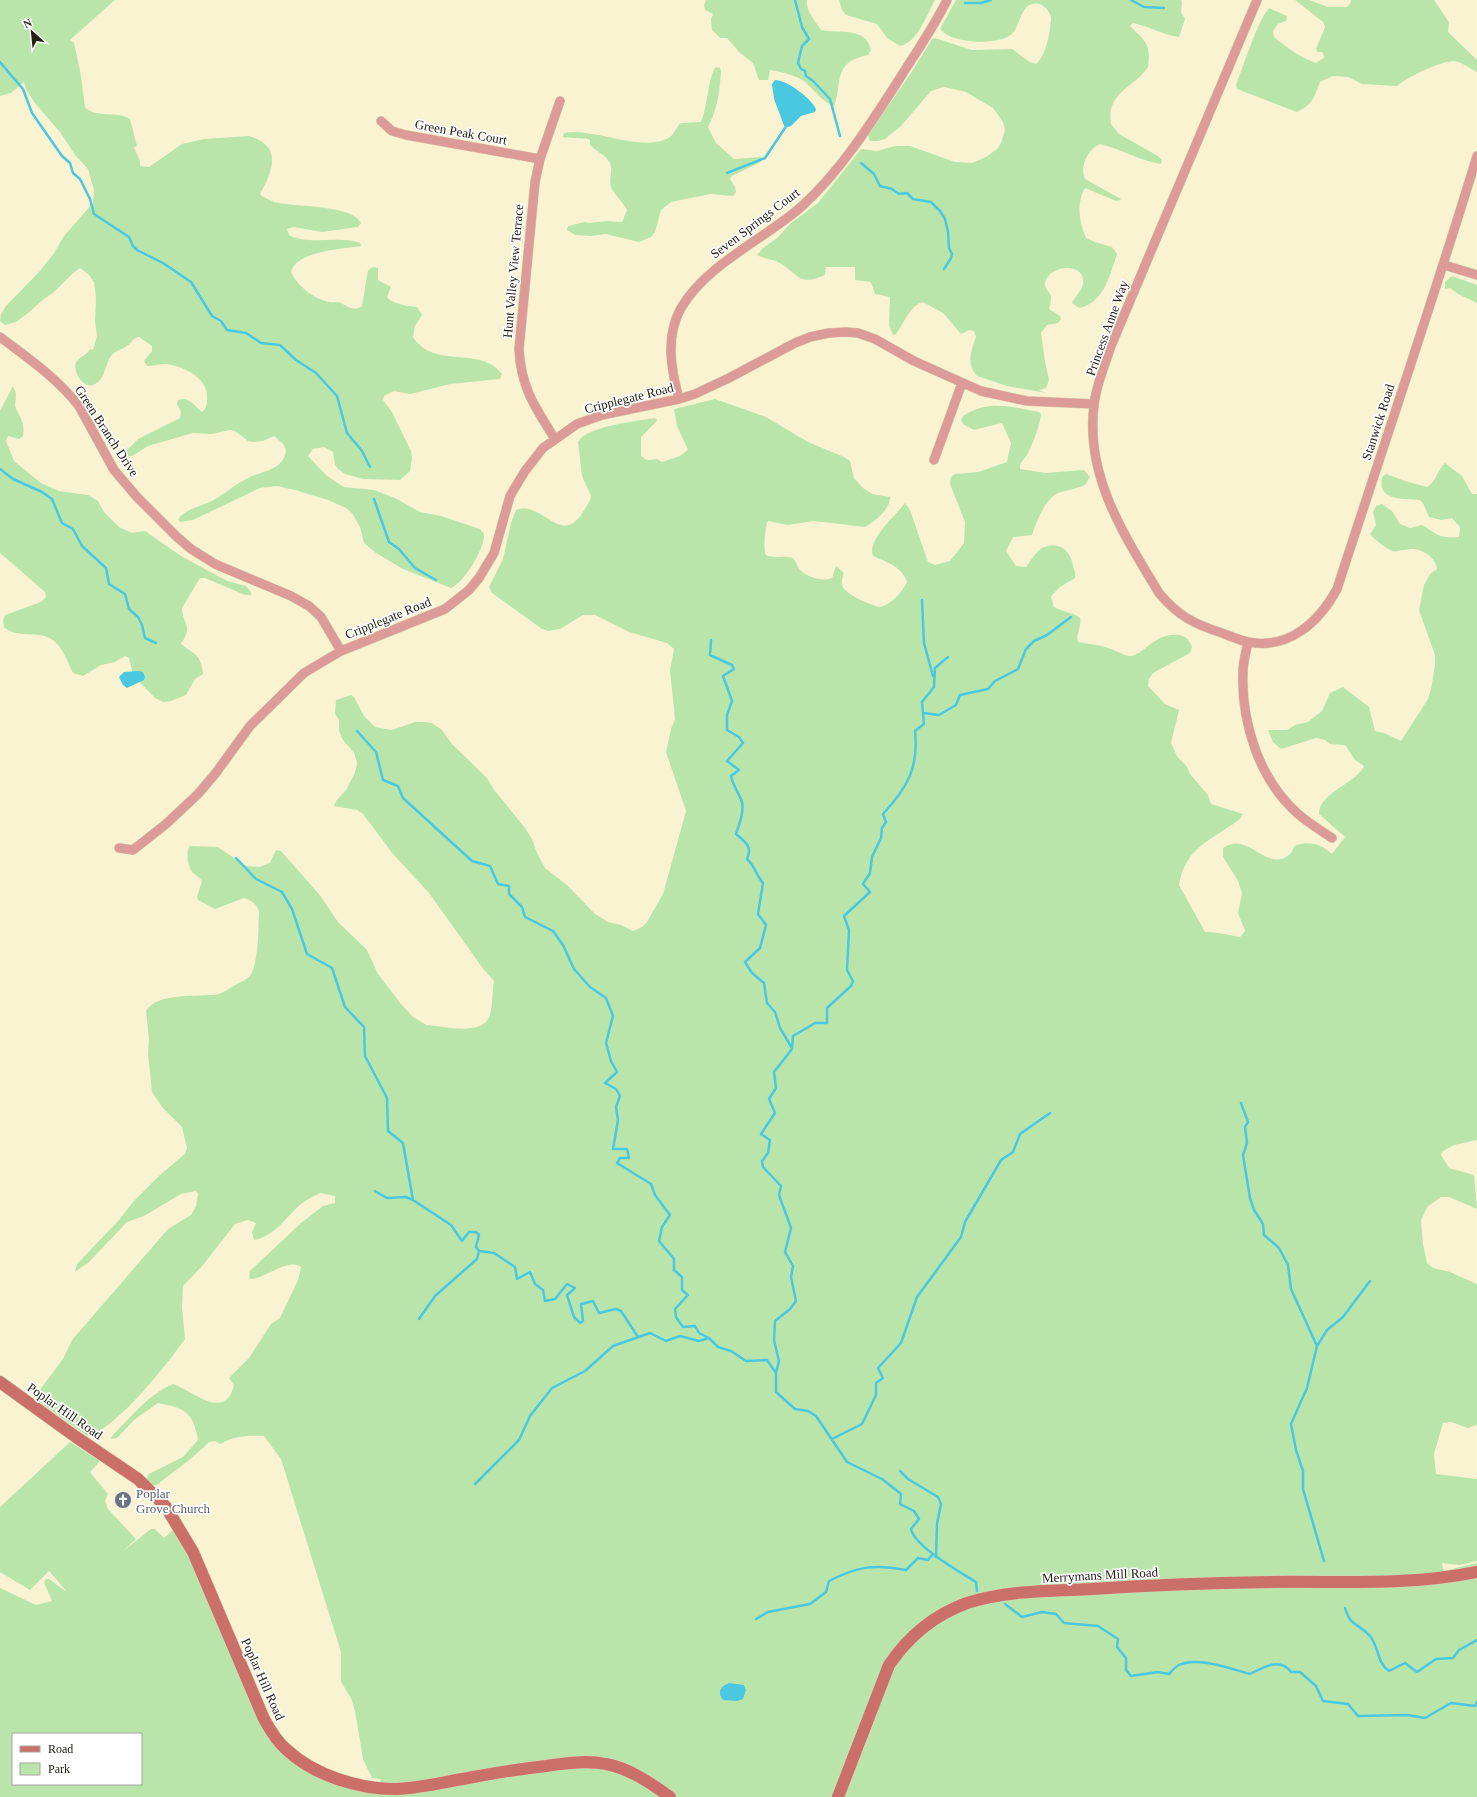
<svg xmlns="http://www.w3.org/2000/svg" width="1477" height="1797" font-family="'Times New Roman',serif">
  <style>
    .green { fill: #b9e5ab; fill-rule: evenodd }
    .water { fill: #4bc8e1 }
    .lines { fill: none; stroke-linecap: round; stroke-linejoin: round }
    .stream { stroke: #4bc8e1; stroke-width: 2.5 }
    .street-casing { stroke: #d8d1b4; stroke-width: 10 }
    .secondary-casing { stroke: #d8d1b4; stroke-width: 13 }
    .street { stroke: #dc9b96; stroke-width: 9 }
    .secondary { stroke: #cb6f69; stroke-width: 12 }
    .labels { text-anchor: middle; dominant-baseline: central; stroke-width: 3.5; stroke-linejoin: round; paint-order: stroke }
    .street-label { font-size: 13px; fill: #232014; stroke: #fff }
    .worship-label { font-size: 13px; fill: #5b616d; stroke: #fff; text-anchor: start }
  </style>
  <rect width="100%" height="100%" fill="#faf3d2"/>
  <!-- green -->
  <path class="green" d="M0,0H115L70,40L74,43L80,70L85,107C96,119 117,110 130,119L137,146L134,147L140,161V166L149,167L182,144L204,139L249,136C283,146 273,170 260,194L262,196C267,199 273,202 279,203C297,207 353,205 361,223L358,227L322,232L294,227L287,229L289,235C309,246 338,235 360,243L361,246C342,249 296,251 291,272C298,288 321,305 339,302C348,306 352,312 362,306L368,270L373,267L378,268V280L391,287L387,297C391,303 409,307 417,307L422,315L415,326L413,337C434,370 481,345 502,374L500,379L450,384L410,394L394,391L384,396L383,400L392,412L411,451L412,458L410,471L400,480L363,479L345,474L338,469L335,465L333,452L324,447L313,449L308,456L327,476L344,487L374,490L395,498L420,512L441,516L480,529L484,534C485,548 464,583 451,588L403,569L376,553L364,543L360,527L352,513L346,508L328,500L295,490L277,486L260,488L193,520L180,522L178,520C184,509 202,506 212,501C225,494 235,484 248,478C261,471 280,471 285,455C288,446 280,441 274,436L263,441L253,442L248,441L235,431L230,430L212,434L193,433L148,446L132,456H126L125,452L138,439L180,418L181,412L177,404L178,400C189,396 194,406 202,412C208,407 207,401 207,394C205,376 182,366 166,364C160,364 153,366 147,366L144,361L152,351V346L139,337C132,338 133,342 127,346C122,350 116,350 112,355C104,364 106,382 92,385C82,388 71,368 77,361C81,356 87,355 90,349L93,350L97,336L95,321L96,298L94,282L89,275L80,268L72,274L54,292L44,299L27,314L16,322L5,325L0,321L1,314L6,306L40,271L54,253L64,236L93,203L94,190L88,169L75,155L60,132L34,102L26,89L24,82L11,93L0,96Z
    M706,0H807C805,10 816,22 821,30C839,34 866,26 871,50L868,55C832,62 843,82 834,106C822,102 814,90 805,82C797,75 780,72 770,70L768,80H759L753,63L739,52L727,38H720L712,30L711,19L713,14L705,10L704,5Z
    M839,0H935C926,16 918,42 900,46L887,38L877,24L846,15L842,10Z
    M956,0H1181L1182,2L1181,12L1185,19L1179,37C1163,35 1149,26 1133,23L1130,26C1146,42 1151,43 1148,67C1135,88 1106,91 1111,124L1119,134L1158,156L1162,160L1161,164C1140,161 1121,149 1100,144C1088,149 1079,167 1085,179L1121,199L1120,200L1116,201L1085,188C1076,204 1079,221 1086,238L1095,242L1112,247L1117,254C1110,275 1104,303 1079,308L1072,303C1075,296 1082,291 1083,284C1086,261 1048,265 1045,283C1044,289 1050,292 1051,297C1051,301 1050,306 1049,309L1060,316L1061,319L1058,323L1047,325L1041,333L1045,362L1049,380L1046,388L1039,390L1046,393L1007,386L977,376C966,364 971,350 976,337L974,331L969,330L961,334L943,313L923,302C909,306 904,324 896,334L893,335L889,325L890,297L875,294L871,282L855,280V267H826L825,275C797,287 800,274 778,262C772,259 764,259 757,255L763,248L777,238L791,223L818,203L861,149L877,151L895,146H910L955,162L972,163L986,157L997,149L1001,143L1005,130L1003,122L993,108L966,92L944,87L931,91L901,126L885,139L878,141H870L868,135L911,73L932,39L935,38L972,50L1012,49L1030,62L1036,64C1047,55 1050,31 1051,18C1050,12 1045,6 1040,4C1020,0 1022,24 1012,34C998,46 951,44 940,29Z
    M1295,0H1309L1328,7H1347L1350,4L1351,0H1434L1449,22L1448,32L1477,60V72C1471,69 1462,62 1454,61C1441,61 1407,77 1397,86L1362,84L1348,77L1333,76L1320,82C1314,98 1313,104 1297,112L1237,89L1236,85C1243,67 1258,20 1269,8L1287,16L1286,21L1278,24L1273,31L1274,37C1286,47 1301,58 1316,63L1325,57L1322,52H1317L1316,49L1325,27L1323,22Z
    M716,67L720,68L721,71C720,90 717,111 708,127L716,143L734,159L761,157V162L732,176L730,179L735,187L736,192L733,196L711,194L671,202L661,210L655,232L651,237L639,242L606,234L591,236L575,235L567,230L568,226L585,222L589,223L607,221L622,222L627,210C623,202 616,197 612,189C608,181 612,175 611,167C610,156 596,152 590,145V140C586,137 570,139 563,137L564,133C593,127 643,154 670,137C675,133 676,127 681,123L701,122C707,110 709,72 716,67Z
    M1452,276L1477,285V303L1458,294L1450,288L1445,289V282Z
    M13,386L16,394L15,406C20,417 25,423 23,436L19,439L8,436L6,441L14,461L41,483L59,491L88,495L98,501L104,512L119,527L132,533L145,531L181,556L227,581L246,586L251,592V595H245L205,578H200L182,608C182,624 194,624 181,644C195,655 201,654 203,674L195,679L186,695L171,701L163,702L155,698L133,675L129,658L125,656L115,662L101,665L83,676L73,673C68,663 63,648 54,641C40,629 18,640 4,627L3,621L5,615L41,602L46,597L45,592L0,553V411Z
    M715,399L766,417L808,442L844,457L850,461L854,478L863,488L872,494L890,497C891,508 875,522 865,527L814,521L788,525L768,521C765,525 763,550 766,555C774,559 783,555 793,558C796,561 797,565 799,569C806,577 823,582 832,578L836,566L844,573C843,577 841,581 842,585C845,595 871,605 880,607C890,605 903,592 907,582C902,566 886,562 873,556C866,541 896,515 905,503L910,510L928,562L935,565L950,561L964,543L965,522L950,484L951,477L955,474L978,472L1007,462L1011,443L1002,423L974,430L963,424L961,420L963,416C987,399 1013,407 1039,412L1041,414C1041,422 1032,446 1028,453C1025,459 1019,462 1020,469L1046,473L1084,470L1090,477L1085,485C1076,489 1067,490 1058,493C1045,499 1036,523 1032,535L1013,537L1006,551L1016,566L1026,567C1031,561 1035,552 1042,548C1058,540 1071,550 1073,566C1074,570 1076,573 1075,578L1060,587L1051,596L1054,607C1063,612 1073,612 1080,618C1082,627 1075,634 1078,642C1089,644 1101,645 1111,649C1117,651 1123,655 1129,656C1143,657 1153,632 1179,635C1186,636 1189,640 1192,647L1190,653L1153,673L1149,679L1148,686L1165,704L1179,710L1171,743L1177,756L1187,767L1190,774L1208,795L1211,804L1243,814L1240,819C1211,841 1186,846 1179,885L1205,932C1218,932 1228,935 1240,937L1245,931L1238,913L1242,893L1238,881L1223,857V848C1248,830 1266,873 1289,855C1293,853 1292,848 1296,845C1311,841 1321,844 1332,854L1345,837L1319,814C1319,792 1356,784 1364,766L1355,760L1345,745L1330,744L1325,740L1316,738L1281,749L1273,742L1268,730H1287L1295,725L1308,722L1322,711L1330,693L1343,687L1369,707L1375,731L1384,733L1401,741L1428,699L1431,689L1435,665V655L1419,610L1424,585L1430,574L1437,569C1436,558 1423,549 1412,549C1406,549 1398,552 1393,551C1386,549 1374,539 1370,534L1376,525L1373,512L1376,506L1382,504L1392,511L1400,524L1410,528L1422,525C1439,535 1437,538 1459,537L1460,527L1452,518L1441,520L1429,517L1423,503L1420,500C1404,498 1377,502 1382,477L1386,474L1405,481L1427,487C1436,482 1437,470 1445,463L1462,476L1472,494H1477V1140L1454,1145L1443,1151L1441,1155L1449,1168L1474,1175L1477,1209L1449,1197H1441L1427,1207L1421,1221L1423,1244L1427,1263L1433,1268L1450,1272L1477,1284V1425L1468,1428L1451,1422L1443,1423L1434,1454L1436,1474L1477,1479V1561L1459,1565L1442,1563L1443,1571L1477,1563V1797H0V1588L36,1605L52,1601L44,1582L46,1579H49L67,1592L49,1571L30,1590L0,1572V1507L70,1442L100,1461L90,1472L108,1494L105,1501L108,1509L136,1539L123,1551L151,1529H155L164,1538L174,1529L196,1570L256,1715L265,1734L276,1746L353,1790L385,1795L380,1779L372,1778L363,1759L355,1711L351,1698L341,1682V1652L281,1459L264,1436C247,1435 235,1436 220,1444L215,1441L209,1442C194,1458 175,1470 157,1485H151L146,1481L147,1477L149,1474L183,1457L198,1440C193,1412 185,1408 158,1403L134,1420L117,1438L111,1439L112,1436C130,1418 149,1394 173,1384C193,1391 225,1422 234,1385L229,1378L249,1358L271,1324L280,1318L298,1280L301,1267C287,1257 265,1280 249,1279L250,1271L301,1223L323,1206L335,1203V1196L320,1193C314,1196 306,1200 301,1204C287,1216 274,1237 254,1240L252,1232L256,1223L248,1220L235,1224L203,1265L183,1286L182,1307L185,1339C168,1363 115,1431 87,1436L42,1404L37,1399L39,1391L63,1359L72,1340L168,1229L191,1215L196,1206L198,1194L196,1191L181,1194L144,1216L127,1222L89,1262L75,1272L77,1264L119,1220L133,1202L160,1175L185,1154L187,1148L182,1127L162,1107L152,1092L148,1054L149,1039L146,1011C158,991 199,998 218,994C224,993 231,987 237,984C241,982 247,979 250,976C259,962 258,929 259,913C257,903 252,901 244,898L215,909L198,900L197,897L202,881C199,877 195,875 192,872C188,865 185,853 190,846L218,847L246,866L259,867L270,863L276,850L281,851L319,894L338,922L367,950L378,974L401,1004L412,1016L426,1025C443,1026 484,1037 490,1015C493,1004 492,992 494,981L484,970L429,893L393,854L363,814L357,810L334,806C336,798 343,795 347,788C351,781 357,770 357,762L354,753L343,740L339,731V720L335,714L336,700L351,695L354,697L364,716L375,727L392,730L415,722H425L432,723L442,730L452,744L487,778L495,791L525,828L532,839L537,853L545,868L567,885L595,914L608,922L621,925L633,931L642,927L647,922L663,894L686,811L666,752L671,729L675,719L670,670L674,649L667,643L629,632L595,615H583L560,629L548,631L542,629L492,593L489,587L503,559L511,523L516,510C542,500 559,545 581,515C585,509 590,502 591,496L582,476L578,442C586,426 638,421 655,418L657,420L656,422L641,437V456L647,460L657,459L662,462L680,456L688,450L677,426L674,409ZM13,1734H141V1784H13Z"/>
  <!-- water -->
  <path class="water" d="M775,80C787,80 811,98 816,109L815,112L801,116L791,126L785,128L774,99L772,84Z
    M138,671L143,672L145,677L144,680L127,688L123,685L119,677L124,672Z
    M729,1683L744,1685L746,1690L743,1699L737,1701L723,1700C717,1692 720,1687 729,1683Z"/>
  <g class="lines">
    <!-- stream -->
    <path class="stream" d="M795,0L802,27L809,39L802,46L798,63L801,69L805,71L806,76L813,81L830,99L840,136
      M1131,0L1144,7L1164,8
      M965,3H981L991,0
      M0,62L23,89L32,113L62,156L70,163L73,173L80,179L90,199L94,214L129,237L133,246L137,250L163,263L191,282L212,316L221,321L227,330L246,333L261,343L280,345L296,360L316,373L337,396L347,433L362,451L370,467
      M861,163L874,174L880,186L892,189L899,194L907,193L913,199L931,202L940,211L945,219L948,232L949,248L952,254L951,258L944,269
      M727,173L765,158L785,128
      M0,469L13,479L42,492L52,499L62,523L73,529L82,546L106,568L109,584L125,594L129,609L138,617L142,625L145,638L156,643
      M374,499L389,542L399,549L415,568L436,580
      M922,600L924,643L933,676
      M711,640L710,655L732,665L734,669L723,676L732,701L727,715V730L739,737L743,743L727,761L739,770L731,776C733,786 739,793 742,802C744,814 739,824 736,834C745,842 753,846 747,859C755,866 756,875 763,883L758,914L766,925L760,948L745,962L752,973L764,983L767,1003L775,1012L780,1028L792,1048
      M924,713L939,715L956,705L960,695L988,689L995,681L1018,669L1026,649L1034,641L1047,635L1071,617
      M357,731L376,752L383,780L398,786L403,798L472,861L490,866L498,884L509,886V894L522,907L525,917L553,931L563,945L574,969L590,987L606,998L613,1016L606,1043L611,1061L617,1072L605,1083L616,1089L620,1096L616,1107L618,1120L613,1149H627L629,1158H620L617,1163L651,1184L655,1195L670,1215L662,1227L659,1241L674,1259V1270L682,1277V1290L688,1295L675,1309L676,1317L683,1327L695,1326L699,1333L709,1338L718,1347L731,1351L746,1361L767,1360L776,1373V1392L795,1409L808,1411L816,1416L847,1462L882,1479L901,1494L900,1504L914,1511L919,1519L911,1529C915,1547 960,1572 976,1582L977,1591
      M236,858L256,879L282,892L292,909L307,954L332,968L345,1007L364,1027L365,1056L387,1098L388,1131L403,1143L413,1200
      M1241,1103L1248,1122L1245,1127L1247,1143L1243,1155L1250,1198L1254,1210L1263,1224L1264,1235L1279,1248L1288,1265L1291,1289L1317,1346
      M375,1191L387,1198L406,1197L413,1200L451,1225L462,1241L469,1232H476L479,1235L476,1247L479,1251
      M479,1251L494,1253L515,1267L517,1279L530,1272L535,1284L543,1290L545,1301L555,1299L567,1284L575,1288L567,1295L574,1317L580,1323L583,1321L581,1304L593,1301L599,1313L616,1309L621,1311L638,1337
      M419,1319L435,1296L477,1259L479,1251
      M776,1373L779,1361L774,1340L775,1321L790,1309L796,1301L791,1277L793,1266L785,1252L791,1228L779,1195L781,1186L763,1167L762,1161L768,1153L770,1140L761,1134L775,1113L769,1099L776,1088L774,1072L792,1049L793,1036L815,1023H827V1008L851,986L853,981L847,970L849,930L844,916L870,892L863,884L870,873L872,857L881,838L882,828L886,822L883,814C907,788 919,768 915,731L924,724L922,702L934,687L935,668L948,657
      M832,1439L862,1424L876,1395V1383L883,1378L878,1368L901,1343L917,1297L961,1237L965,1222L1001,1160L1013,1152L1020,1134L1050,1113
      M900,1471L908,1479L938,1497L941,1504L937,1524L936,1557
      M475,1484L519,1440L530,1416L552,1388L585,1371L613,1346L650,1333L666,1341L680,1336L699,1341L709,1338
      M1324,1561L1303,1489V1471L1296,1450L1291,1424L1307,1388L1317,1346L1327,1330L1343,1317L1370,1281
      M1005,1604L1022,1617L1042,1612L1056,1614L1064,1623L1098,1626L1118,1639L1117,1647L1126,1658V1670L1131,1676L1158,1672L1169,1674C1172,1671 1175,1667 1179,1665C1197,1656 1231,1669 1250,1674C1264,1667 1280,1657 1291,1672H1300L1316,1686L1323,1701L1348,1704L1358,1716L1407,1715L1425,1718L1451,1703L1475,1706L1477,1702
      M1345,1608C1351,1628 1359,1623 1370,1636C1379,1647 1377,1663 1389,1671L1405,1663L1417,1672L1436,1659L1453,1658L1459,1650L1477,1640
      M756,1619L768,1612L810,1604L826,1592L829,1581C858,1566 875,1564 906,1570L918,1558L928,1560L933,1554"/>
    <!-- street casing -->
    <g class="street-casing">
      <path id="street" d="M1257,0L1111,346C1105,365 1096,385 1094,405C1085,476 1124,535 1159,593C1178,616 1194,624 1222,633C1230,636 1239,640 1248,642C1289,650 1319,622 1337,589C1384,444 1433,301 1477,156
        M381,121L392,131L406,135L540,159
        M1444,265L1477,275
        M0,337C28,358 57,378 79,406L114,470L137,497L176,536L191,549L215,564L291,596L309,606L321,617L341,651
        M679,399C671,369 665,337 681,308C707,264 763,240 801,207C841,171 871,123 900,78C916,52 934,27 947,0
        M555,439C535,407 521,388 519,349L535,182L540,159L560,101
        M934,460L962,383
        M1248,642C1246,652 1243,662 1243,672C1241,722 1259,779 1297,813C1307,822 1320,830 1332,838
        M119,848L133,850L166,824L198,794L215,774L250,726L304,673L341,651L445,609L469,590L479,578L494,553L510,496L525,471L543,448L577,424L602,415L679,399L695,394L729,378L795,343L810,337L829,333L846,332L858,333L875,339L914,361L981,391L1027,401L1094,404"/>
    </g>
    <!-- secondary casing -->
    <g class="secondary-casing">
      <path id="secondary" d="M0,1382L76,1437L138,1479L166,1507L193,1552L264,1719C270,1730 277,1742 287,1750C315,1776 359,1789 396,1789C421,1788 444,1782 468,1778C494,1773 520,1769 546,1766C565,1763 587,1760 606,1764C629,1768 652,1784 670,1797
        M838,1797L889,1665C908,1637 934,1615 967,1603C1007,1590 1051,1591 1092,1589C1152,1585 1211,1583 1271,1582C1340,1581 1409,1586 1477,1572"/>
    </g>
    <!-- street -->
    <use href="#street" class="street"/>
    <!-- secondary -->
    <use href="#secondary" class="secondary"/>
  </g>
  <!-- icons -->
  <defs>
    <g id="church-disc" transform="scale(0.9)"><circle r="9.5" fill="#6b7280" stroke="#fff"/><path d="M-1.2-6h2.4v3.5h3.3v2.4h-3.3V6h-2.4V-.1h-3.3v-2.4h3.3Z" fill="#fff"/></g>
  </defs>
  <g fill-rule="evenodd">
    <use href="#church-disc" x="123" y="1500"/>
  </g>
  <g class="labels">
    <!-- street labels -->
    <g class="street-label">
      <text transform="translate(461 132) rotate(10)">Green Peak Court</text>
      <text transform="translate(755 223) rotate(-37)">Seven Springs Court</text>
      <text transform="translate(513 271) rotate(-85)">Hunt Valley View Terrace</text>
      <text transform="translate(1107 328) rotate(-70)">Princess Anne Way</text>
      <text transform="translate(629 398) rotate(-14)">Cripplegate Road</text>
      <text transform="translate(1378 422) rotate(-72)">Stanwick Road</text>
      <text transform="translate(107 431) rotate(57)">Green Branch Drive</text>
      <text transform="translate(388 618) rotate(-22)">Cripplegate Road</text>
      <text transform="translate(65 1411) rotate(35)">Poplar Hill Road</text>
      <text transform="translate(1100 1575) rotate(-3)">Merrymans Mill Road</text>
      <text transform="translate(263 1679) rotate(66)">Poplar Hill Road</text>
    </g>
    <!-- worship labels -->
    <g class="worship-label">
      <text x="136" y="1493">Poplar<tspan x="136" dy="15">Grove Church</tspan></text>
    </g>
  </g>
  <!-- legend -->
  <rect x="12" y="1733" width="130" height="52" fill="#ffffff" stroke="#a7a6a1"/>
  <rect x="20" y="1746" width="20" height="6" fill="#cb6f69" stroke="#a7a6a1"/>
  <text x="48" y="1753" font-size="12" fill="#232014">Road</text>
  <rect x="20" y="1763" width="20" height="12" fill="#b9e5ab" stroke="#a7a6a1"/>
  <text x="48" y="1773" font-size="12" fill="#232014">Park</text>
  <!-- north arrow -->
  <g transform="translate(32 32) rotate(333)" stroke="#ffffff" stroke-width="3" paint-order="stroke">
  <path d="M0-3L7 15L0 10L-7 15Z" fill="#232014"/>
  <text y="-6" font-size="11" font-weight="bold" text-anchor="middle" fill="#232014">N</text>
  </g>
</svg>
